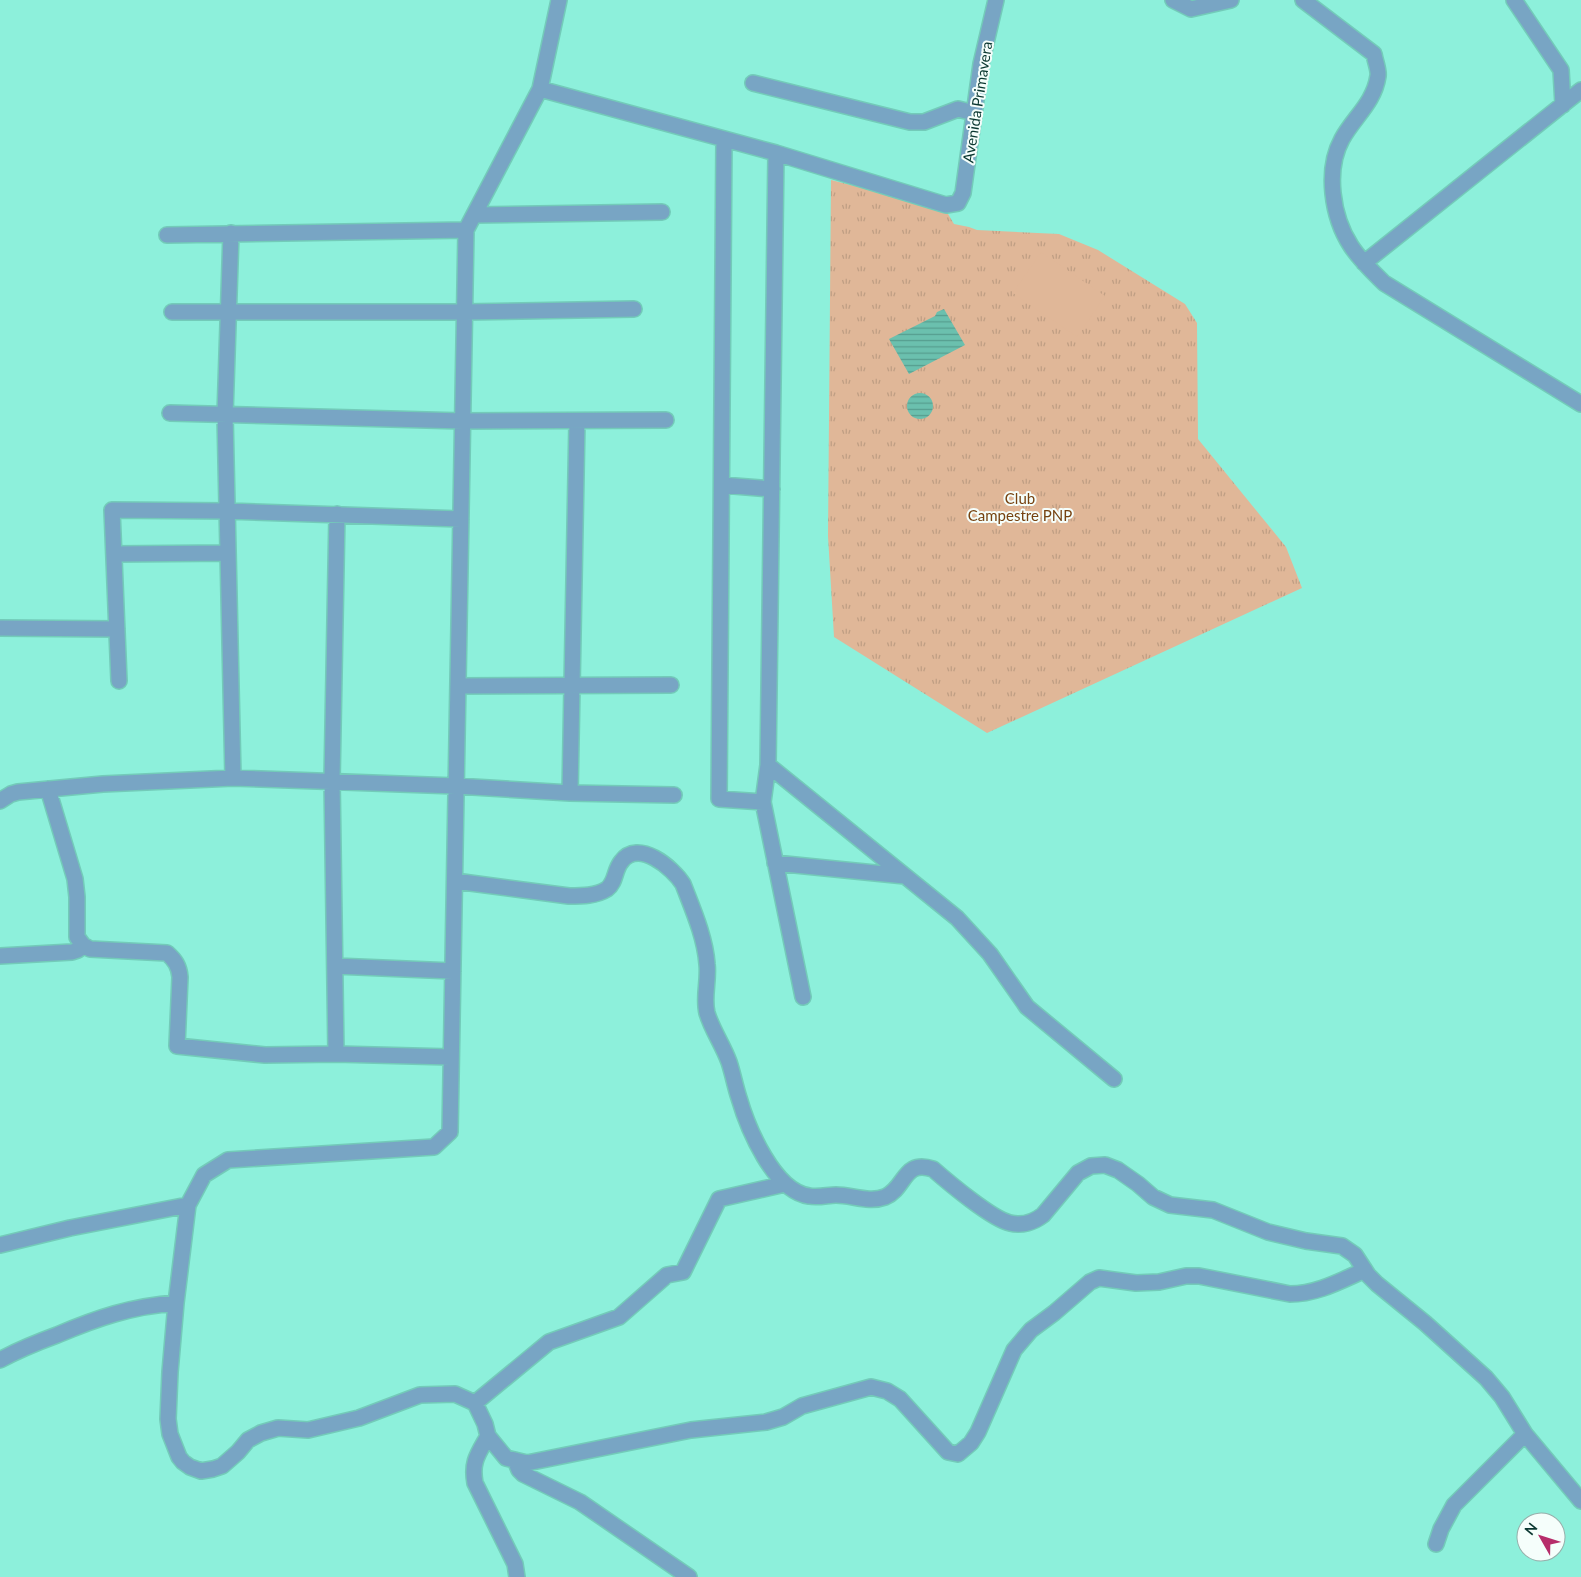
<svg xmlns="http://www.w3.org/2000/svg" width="1581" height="1577" font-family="Lato,sans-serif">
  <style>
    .grass { fill: url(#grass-tufts) }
    .garden { fill: #e0b798 }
    .water { fill: url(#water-rules) }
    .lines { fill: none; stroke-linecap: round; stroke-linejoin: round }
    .minor-casing { stroke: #73cbb9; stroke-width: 18 }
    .minor { stroke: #78a5c4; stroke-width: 15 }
    .labels { text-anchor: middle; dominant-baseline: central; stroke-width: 4; stroke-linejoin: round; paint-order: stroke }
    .street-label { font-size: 15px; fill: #0a3730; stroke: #f5fefb }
    .park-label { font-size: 15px; fill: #764210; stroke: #f5fefb }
  </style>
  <defs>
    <pattern id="grass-tufts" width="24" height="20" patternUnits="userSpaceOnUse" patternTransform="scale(1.25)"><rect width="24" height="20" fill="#e0b798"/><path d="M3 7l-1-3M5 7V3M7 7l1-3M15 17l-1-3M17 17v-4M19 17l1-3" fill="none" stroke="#bf9e83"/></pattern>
    <pattern id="water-rules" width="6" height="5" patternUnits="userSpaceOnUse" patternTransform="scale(1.25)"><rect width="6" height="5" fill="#6bc0ae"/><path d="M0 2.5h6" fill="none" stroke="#569d8e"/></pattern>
  </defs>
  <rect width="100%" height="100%" fill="#8df0db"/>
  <!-- grass -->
  <path class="grass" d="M831,180L945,209L954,224L969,227L977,230L1059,234L1098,250L1185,304L1197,323L1198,439L1286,547L1302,588L987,733L834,637L828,536Z"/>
  <!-- garden -->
  <path class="garden" d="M1041,252L1105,296L1077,337L1013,293Z"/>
  <!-- water -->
  <path class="water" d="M944,309L965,345L909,374L889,339L935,316L937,312Z
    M907 406a13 13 0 1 1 26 0a13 13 0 1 1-26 0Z"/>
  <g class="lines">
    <!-- minor casing -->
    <g class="minor-casing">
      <path id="minor" d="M559,0L540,89L466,230L450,1132L434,1147L228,1160L204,1175L188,1205L176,1303L170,1372L168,1419L170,1434L179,1457L183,1462L190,1467L201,1471L213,1469L222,1466L238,1452L248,1440L261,1433L278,1428L308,1430L359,1418L420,1395L455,1394L475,1403L485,1424L488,1436L506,1458L527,1463L691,1430L766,1422L783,1417L802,1406L871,1387L887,1391L900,1399L948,1452L958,1454L971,1443L978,1432L1014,1350L1031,1330L1054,1313L1090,1282L1099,1278L1136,1283L1159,1282L1186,1276H1199L1290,1294C1317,1294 1340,1281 1365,1270
        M1173,0L1191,9L1231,0
        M1303,0L1374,54C1375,61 1379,70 1378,76C1374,103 1354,117 1342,139C1325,170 1332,217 1351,246C1360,260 1372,271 1384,283L1581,404
        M1514,0L1561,70L1563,105
        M753,83L910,122H924L958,109L974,113
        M540,89L776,153L946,205L958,203L963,193L981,64L996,0
        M724,139L719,799L763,802
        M776,153L768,765L957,918L990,954L1027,1007L1114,1079
        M474,215L662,212
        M231,233L225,415L233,778
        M167,235L466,230
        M1364,263L1581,90
        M172,312H465L634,309
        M170,413L463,421L666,420
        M722,485L772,489
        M115,554L228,553
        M0,628L117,629
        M119,681L112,510L227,511L461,519
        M458,686L671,685
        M768,765L763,802L803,997
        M48,789L75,879L77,897V937L83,945L90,949L167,953C175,960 179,966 180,977L177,1046L265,1055L336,1054L451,1057
        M570,793L577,421
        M0,801L11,794L18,792L103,784L233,778L456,786L570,793L674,795
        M775,863L905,876
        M455,881L569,896C582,896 596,896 607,889C616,882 614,871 621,862C638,838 673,868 683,884C693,910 705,937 707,964C709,981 703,997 707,1013C712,1030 723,1045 729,1062C733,1074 735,1086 739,1098C748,1129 774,1191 809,1196C818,1198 828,1195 836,1195C852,1195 869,1203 885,1197C906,1188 903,1159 933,1169C949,1183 992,1219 1010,1223C1022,1226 1034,1222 1043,1215L1078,1173L1091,1166L1105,1165L1118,1170L1138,1184L1153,1197L1170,1205L1213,1210L1268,1232L1306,1241L1342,1246L1355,1255L1368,1275L1377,1284L1425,1323L1486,1378L1502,1397L1525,1434L1581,1501
        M0,956L72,952L78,950L83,945
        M335,966L453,971
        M336,1054L332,780L337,514
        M0,1245L70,1228L188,1205
        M0,1360C18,1350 38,1342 57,1335C97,1318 132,1306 176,1303
        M475,1403L549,1342L619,1317L667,1275L683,1272L719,1199L785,1184
        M488,1436C478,1454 471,1462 475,1483L515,1564L517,1577
        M515,1460L519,1470L523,1474L580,1502L689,1577
        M1436,1544L1441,1529L1454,1505L1525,1434"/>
    </g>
    <!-- minor -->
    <use href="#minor" class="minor"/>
  </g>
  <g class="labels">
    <!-- street labels -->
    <g class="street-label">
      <text transform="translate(977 102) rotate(-81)">Avenida Primavera</text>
    </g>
    <!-- park labels -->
    <g class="park-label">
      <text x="1020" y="498">Club<tspan x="1020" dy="17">Campestre PNP</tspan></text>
    </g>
  </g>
  <!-- north arrow -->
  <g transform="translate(1541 1537) rotate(309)"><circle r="24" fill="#f5fefb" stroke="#97aeaa"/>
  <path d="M0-4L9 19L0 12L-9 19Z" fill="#b62d6a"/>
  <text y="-8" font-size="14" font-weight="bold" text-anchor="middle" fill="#0a3730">N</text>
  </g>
</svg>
